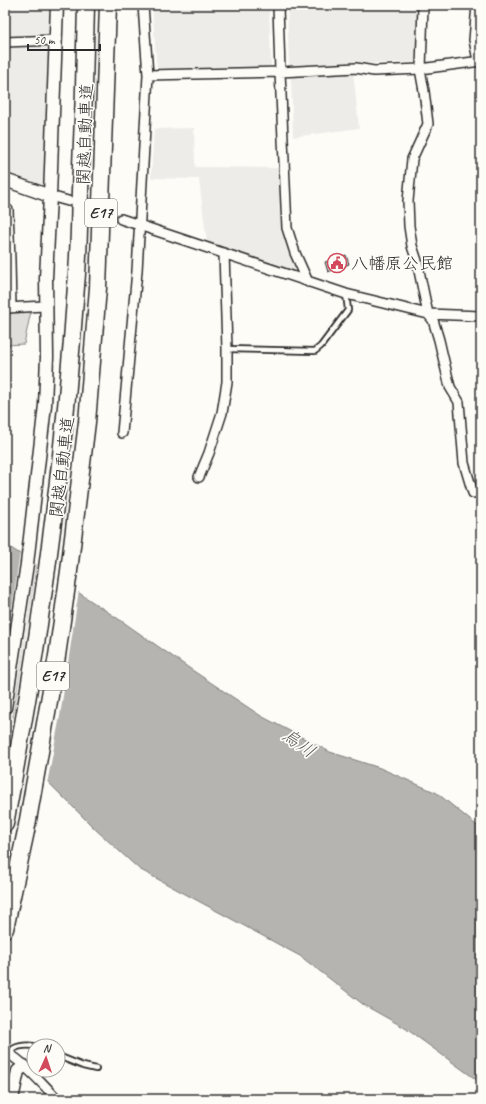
<svg xmlns="http://www.w3.org/2000/svg" width="486" height="1104" font-family="Caveat,'Klee One',sans-serif">
  <style>
    .built { fill: #edece8 }
    .green { fill: #dfdeda; stroke: #858482 }
    .water { fill: #b5b4b1; stroke: #7e7d7b }
    .pier { fill: #fdfcf7 }
    .building { fill: #c9c8c4; stroke: #2b2b2b }
    .lines { fill: none; stroke-linecap: round; stroke-linejoin: round }
    .street-tunnel { stroke: #d3d2ce; stroke-width: 9; stroke-dasharray: 9 4.5; stroke-linecap: butt }
    .lane-casing { stroke: #2b2b2b; stroke-width: 8 }
    .street-casing { stroke: #2b2b2b; stroke-width: 12 }
    .secondary-casing { stroke: #2b2b2b; stroke-width: 15 }
    .highway-casing { stroke: #2b2b2b; stroke-width: 19 }
    .lane { stroke: #fdfcf7; stroke-width: 4.5 }
    .street { stroke: #fdfcf7; stroke-width: 9 }
    .secondary { stroke: #fdfcf7; stroke-width: 12 }
    .highway { stroke: #fdfcf7; stroke-width: 16 }
    .labels { text-anchor: middle; dominant-baseline: central; stroke-width: 3.5; stroke-linejoin: round; paint-order: stroke }
    .shield { fill: #fdfcf7; stroke: #6a6a68; stroke-width: 1 }
    .shield-label { font-size: 16px; font-weight: bold; fill: #2b2b2b }
    .street-label { font-size: 17px; fill: #2b2b2b; stroke: #fdfcf7 }
    .poi-label { font-size: 17px; fill: #2b2b2b; stroke: #fdfcf7; text-anchor: start }
    .water-label { font-size: 18px; font-style: italic; fill: #5b5b5a; stroke: #fdfcf7 }
  </style>
  <rect width="100%" height="100%" fill="#fdfcf7"/>
  <filter id="ink" filterUnits="userSpaceOnUse"><feTurbulence type="fractalNoise" baseFrequency=".025" numOctaves="2"/><feDisplacementMap in="SourceGraphic" scale="8" xChannelSelector="R" yChannelSelector="G"/><feConvolveMatrix kernelMatrix="1 2 1 2 8 2 1 2 1" color-interpolation-filters="sRGB"/></filter>
  <g filter="url(#ink)">
    <!-- built -->
    <path class="built" d="M5,5H49L47,190L5,175Z
      M152,5H269L271,67L157,69Z
      M287,5H419L417,62L289,66Z
      M353,71L359,128L293,137L291,75Z
      M194,128L195,167L279,168L282,216L285,239L295,269L294,270L207,244L199,179L151,178L154,129Z"/>
    <!-- green -->
    <path class="green" d="M31,311L24,344L5,345V314L7,313Z"/>
    <!-- water -->
    <path class="water" d="M5,544L126,624L189,668L261,716L330,752L380,768L437,793L481,829V1083L405,1028L364,1005L300,956L139,869L95,829L42,776L14,718L5,706Z"/>
    <!-- pier -->
    <path class="pier" d="M20,552L36,562L26,633L12,718L5,710V656Z
      M37,563L79,590L60,716L47,784L40,777L13,721Z"/>
    <!-- building -->
    <path class="building" d="M346,255L349,264L328,272L325,262Z"/>
    <g class="lines">
      <!-- street-tunnel -->
      <path class="street-tunnel" d="M77,204L121,219"/>
      <!-- lane casing -->
      <g class="lane-casing">
        <path id="lane" d="M227,349L315,351L321,346L348,310L346,294
          M11,1054L13,1049C20,1045 26,1045 34,1046
          M58,1056L83,1066L96,1069"/>
      </g>
      <!-- street casing -->
      <g class="street-casing">
        <path id="street" d="M278,5L280,72L287,228L295,253L308,282
          M423,5L421,69H420L424,91L428,124L412,159L408,201L409,226L412,246L417,261L428,314L433,320L439,340L450,387L459,402L464,463L473,493
          M477,5L474,40L478,61
          M5,42L56,40
          M148,75L280,72L356,68L374,71L420,69L481,61
          M50,196L68,201
          M5,210H8L10,260
          M121,219L346,294L428,314L481,316
          M5,260H10L11,308
          M5,308L45,306
          M122,433L137,271L148,75L143,5
          M199,477L209,453L222,413L227,382V349L224,253
          M5,1052C20,1058 45,1086 57,1099"/>
      </g>
      <!-- secondary casing -->
      <g class="secondary-casing">
        <path id="secondary" d="M5,180L50,196
          M5,708L27,564L45,405L47,357L46,278L50,196L57,5
          M12,1099L18,1071L24,1066"/>
      </g>
      <!-- highway casing -->
      <g class="highway-casing">
        <path id="highway" d="M5,824C39,646 64,467 76,286C79,255 79,223 80,191C83,129 85,67 86,5
          M5,929L26,831L57,656L69,571L87,422L98,288L108,5"/>
      </g>
      <!-- lane -->
      <use href="#lane" class="lane"/>
      <!-- street -->
      <use href="#street" class="street"/>
      <!-- secondary -->
      <use href="#secondary" class="secondary"/>
      <!-- highway -->
      <use href="#highway" class="highway"/>
    </g>
  </g>
  <!-- icons -->
  <defs>
    <g id="civic-ring" transform="scale(1)"><circle r="9.5" fill="#fdfcf7" stroke="#d1495b" stroke-width="1.5"/><path d="M-.6-6.5H3V-4.5H.6V-3L4-1V1h2V6H-6V1h2V-1L-.6-3ZM-1.2 2.5V6h2.4V2.5Z" fill="#d1495b"/></g>
  </defs>
  <g fill-rule="evenodd">
    <use href="#civic-ring" x="337" y="263"/>
  </g>
  <g class="labels">
    <!-- shield labels -->
    <g class="shield">
      <rect x="85" y="199" width="32" height="28" rx="3"/>
      <rect x="37" y="662" width="32" height="28" rx="3"/>
    </g>
    <g class="shield-label">
      <text x="101" y="213">E17</text>
      <text x="53" y="676">E17</text>
    </g>
    <!-- street labels -->
    <g class="street-label">
      <text transform="translate(85 134) rotate(-88)">関越自動車道</text>
      <text transform="translate(62 467) rotate(-83)">関越自動車道</text>
    </g>
    <!-- poi labels -->
    <g class="poi-label">
      <text x="351" y="263">八幡原公民館</text>
    </g>
    <!-- water labels -->
    <g class="water-label">
      <text transform="translate(299 743) rotate(35)">烏川</text>
    </g>
  </g>
  <!-- margin -->
  <rect width="486" height="1104" fill="none" stroke="#fdfcf7" stroke-width="20"/>
  <rect x="10" y="10" width="466" height="1084" fill="none" stroke="#2b2b2b" stroke-width="1.5" filter="url(#ink)"/>
  <!-- north arrow -->
  <g transform="translate(46 1058) rotate(3)"><circle r="19" fill="#fdfcf7" stroke="#a9a8a5"/>
  <path d="M0-3L7 15L0 10L-7 15Z" fill="#d1495b"/>
  <text y="-6" font-size="11" font-weight="bold" text-anchor="middle" fill="#2b2b2b">N</text>
  </g>
  <!-- scale -->
  <path d="M28 44v6h72v-6" fill="none" stroke="#2b2b2b" stroke-width="2"/>
  <text x="34" y="44" font-size="12" fill="#2b2b2b" stroke="#fdfcf7" stroke-width="3" paint-order="stroke">50 m</text>
</svg>
